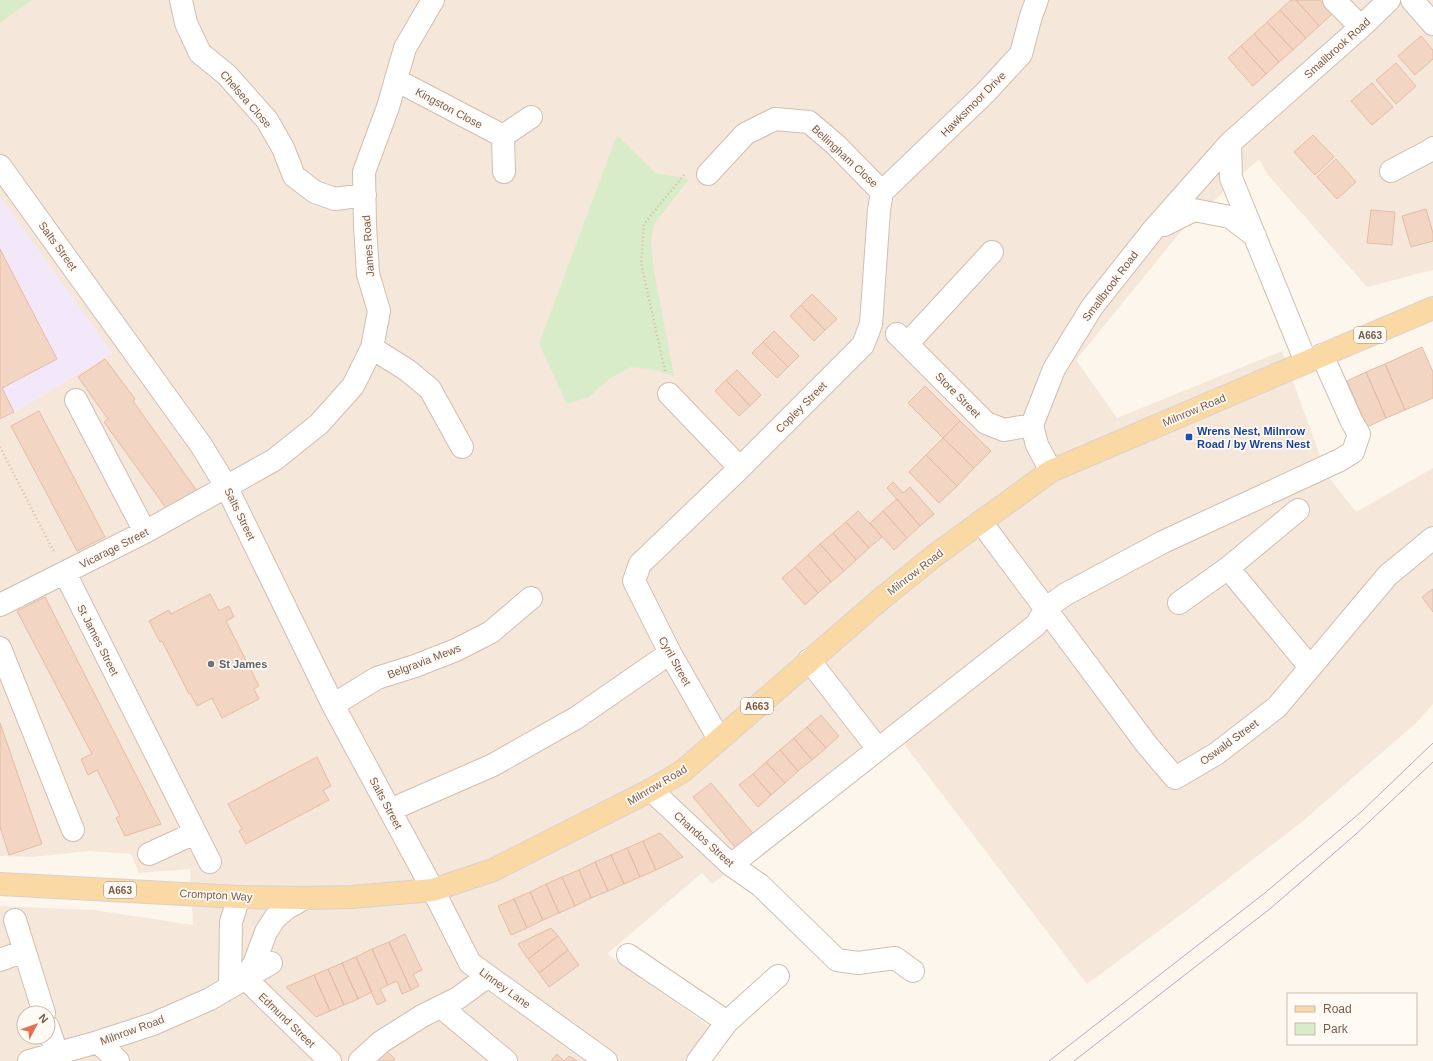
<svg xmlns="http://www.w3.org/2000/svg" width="1433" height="1061" font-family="Helvetica,sans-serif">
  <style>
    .residential { fill: #f5e8da; fill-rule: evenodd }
    .education { fill: #f3e8fa }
    .green { fill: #d8ecc9 }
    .building { fill: #f3d5c3; stroke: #e6bba3 }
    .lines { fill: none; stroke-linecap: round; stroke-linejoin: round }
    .minor-casing { stroke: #d1beb0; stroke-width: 24 }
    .major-casing { stroke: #dad1cd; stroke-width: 24 }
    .path { stroke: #d9b8a5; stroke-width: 2.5; stroke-dasharray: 1 3; stroke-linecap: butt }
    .minor { stroke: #fff; stroke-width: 22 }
    .major { stroke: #fbd9a5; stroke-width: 22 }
    .tram { stroke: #b9a8c9; stroke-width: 1 }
    .transit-dot { fill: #1a4fb4; stroke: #fffaf3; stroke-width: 1.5 }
    .worship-dot { fill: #6b7280; stroke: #fffaf3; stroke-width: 1.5 }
    .labels { text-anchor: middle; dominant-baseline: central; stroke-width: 3.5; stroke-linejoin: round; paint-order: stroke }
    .shield { fill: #fffaf3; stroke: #a28b7f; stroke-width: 1 }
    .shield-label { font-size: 10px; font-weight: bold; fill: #7a5c4d }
    .street-label { font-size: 11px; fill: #7a5c4d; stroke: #fffaf3 }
    .transit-label { font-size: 11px; font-weight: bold; fill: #164399; stroke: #fffaf3; text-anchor: start }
    .worship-label { font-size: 11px; font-weight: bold; fill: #5b616d; stroke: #fffaf3; text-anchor: start }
  </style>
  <rect width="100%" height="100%" fill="#fdf6ec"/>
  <!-- residential -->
  <path class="residential" d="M0,0H1433V270L1367,287L1268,175L1259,159L1183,229L1076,360L1117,418L1282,351L1327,475L1356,512L1433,468V704L1416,723L1303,821L1190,908L1087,984L900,739L712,884L702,873L607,954L723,1036L705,1061H0V906L94,910L193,925L190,869L139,873L131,854L89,851L33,857L0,856V421L112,353L0,197ZM24,1013H48V1037H24Z"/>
  <!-- education -->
  <path class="education" d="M0,197L112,353L0,421Z"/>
  <!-- green -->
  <path class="green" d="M0,0H32L0,23Z
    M617,135L656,173L689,179L654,224L651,242L654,271L674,376L651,369L631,367L609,379L589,397L567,404L539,344Z"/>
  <!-- building -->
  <path class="building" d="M1291,0H1296L1319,26L1306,38L1280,10Z
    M1296,0H1320L1332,14L1319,26Z
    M1280,10L1306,38L1293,50L1267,22Z
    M1267,22L1293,50L1279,62L1254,34Z
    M1254,34L1279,62L1266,74L1241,46Z
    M1421,36L1433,50V59L1415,75L1398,56Z
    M1241,46L1266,74L1253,86L1228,58Z
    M1396,63L1416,86L1396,104L1376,80Z
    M1372,83L1393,107L1372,125L1351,101Z
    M1313,135L1334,157L1315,175L1294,152Z
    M1336,159L1356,182L1337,199L1317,177Z
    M1426,209L1433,233V241L1411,247L1402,216Z
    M1371,210L1395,212L1392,245L1367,243Z
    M0,249L57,359L2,388L14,412L0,419Z
    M812,294L837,319L825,330L801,305Z
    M801,305L825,330L814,341L790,316Z
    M774,331L799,356L788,367L763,342Z
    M763,342L788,367L777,378L752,353Z
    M1422,347L1433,372V398L1405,410L1385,364Z
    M105,359L135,399L133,401L197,491L166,508L104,422L108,419L78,377Z
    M1385,364L1405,410L1386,418L1366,372Z
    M737,370L761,395L750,406L726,380Z
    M1366,372L1386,418L1367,427L1347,381Z
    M726,380L750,406L739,416L715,391Z
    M925,386L960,421L943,438L908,403Z
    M39,411L105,537L77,551L11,426Z
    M960,421L991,451L974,468L943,438Z
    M943,438L974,468L957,486L926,455Z
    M926,455L957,486L939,503L909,472Z
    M893,482L903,493L910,487L934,514L920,526L887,488Z
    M897,499L920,526L907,538L883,511Z
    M858,511L882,537L869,548L846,522Z
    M883,511L907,538L894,550L870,523Z
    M846,522L869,548L856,560L833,533Z
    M833,533L856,560L844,571L820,544Z
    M820,544L844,571L831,582L808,555Z
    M808,555L831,582L818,593L795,567Z
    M795,567L818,593L805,605L782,578Z
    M1433,589V612L1422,597Z
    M210,594L219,611L229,606L234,617L226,621L259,686L254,689L259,699L222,718L212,698L197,706L190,693L189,694L162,641L160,642L149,621L169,610L171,614Z
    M45,597L161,824L125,836L116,818L120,816L97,770L88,775L81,759L92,754L17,611Z
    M821,715L839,736L826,748L807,727Z
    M0,723L42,844L9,855L0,827Z
    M807,727L826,748L812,760L794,738Z
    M794,738L812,760L798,771L780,750Z
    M780,750L798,771L785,783L766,762Z
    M317,757L331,786L323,790L329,800L246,844L239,831L242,829L228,804Z
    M766,762L785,783L771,795L753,774Z
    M753,774L771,795L758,807L739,785Z
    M711,783L756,837L739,852L693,797Z
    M660,833L683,857L656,870L643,841Z
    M643,841L656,870L640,877L627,848Z
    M627,848L640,877L624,884L611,855Z
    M611,855L624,884L608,891L595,862Z
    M595,862L608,891L591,898L579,870Z
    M579,870L591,898L575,906L562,877Z
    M562,877L575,906L559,913L546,884Z
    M546,884L559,913L543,920L530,892Z
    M530,892L543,920L527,928L514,899Z
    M514,899L527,928L511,935L498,906Z
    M551,928L558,936L528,959L518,944Z
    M405,934L422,970L413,974L419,986L411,990L389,942Z
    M558,936L568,950L539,973L528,959Z
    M389,942L411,990L402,994L397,981L388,985L372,949Z
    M372,949L388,985L380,989L386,1001L377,1005L356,957Z
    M568,950L579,965L549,987L539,973Z
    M356,957L372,992L358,999L342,963Z
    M342,963L358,999L344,1005L328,969Z
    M328,969L344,1005L330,1011L314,975Z
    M314,975L330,1011L316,1017L286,987Z
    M383,1048L395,1059L393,1061H371Z
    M557,1054L564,1061H551Z
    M569,1056L577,1061H564Z"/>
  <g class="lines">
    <!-- minor casing -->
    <g class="minor-casing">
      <path id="minor" d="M181,0L186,23L200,53L227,75L267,120L283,148L294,176L315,192L335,199L365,195
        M1334,0L1361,27
        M1412,0L1433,24
        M396,80L503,136
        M1230,143L1231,178L1306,362
        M0,166L201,445L226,486L333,705L433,890L470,963L606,1061
        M1391,171L1429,151L1433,148
        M504,172L503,136L531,117
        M708,174L745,134L775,119L809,122L836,145L882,192
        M882,192L985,93L1021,54L1031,16L1037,0
        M1164,225L1194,210L1230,217L1255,236
        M897,334L986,423L1004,430L1032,425
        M907,344L992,252
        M372,348L407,370L430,389L462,447
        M669,394L740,468
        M76,400L145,532
        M1051,471L1037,445L1032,425L1054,369L1092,307L1153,230L1230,143L1361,27L1389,0
        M981,522L1147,745L1175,778L1216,754L1277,707L1388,575L1433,538
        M1228,568L1298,510
        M65,573L210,862
        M1179,603L1228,568L1310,667
        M0,605L145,532L274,460L319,424L353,386L372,348L379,311L368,274L365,226L364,172L388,107L405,48L433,0
        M0,648L73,830
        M809,660L878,749
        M333,705L377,678L415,666L456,650L491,632L531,598
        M719,739L670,653L634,581L640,564L740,468L863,345L871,324L879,210L882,192
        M651,790L731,865L760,885L837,960L858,963L895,958L913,971
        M390,810L493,765L576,718L670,653
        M149,854L195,833
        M731,865L1036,625L1046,608L1066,594L1163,542L1340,460L1353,452L1359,434L1352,422L1322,355
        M15,920L44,1013
        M628,955L727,1022
        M0,960L24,951
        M245,978L330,1061
        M245,978L254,964L266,932L275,918L287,908L305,898
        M230,986L231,922L239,897
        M441,1007L506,1061
        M48,1027L57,1053
        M98,1042L118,1061
        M29,1061L98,1042L153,1024L210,999L271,963
        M360,1061L381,1042L422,1016L458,998L488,976
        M698,1061L727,1022L778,976"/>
    </g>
    <!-- major casing -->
    <g class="major-casing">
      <path id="major" d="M0,884L239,897L305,898L352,897L433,890L493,870L651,790L683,771L881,599L934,556L1051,471L1433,308"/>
    </g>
    <!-- path -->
    <path class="path" d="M665,371L641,263L644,224L684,175
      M0,447L54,552"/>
    <!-- minor -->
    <use href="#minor" class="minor"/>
    <!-- major -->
    <use href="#major" class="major"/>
    <!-- tram -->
    <path class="tram" d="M1049,1061L1266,892L1361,812L1433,743
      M1074,1061L1271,908L1356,834L1433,762"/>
  </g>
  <!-- markers -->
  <rect class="transit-dot" x="1185" y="433" width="8" height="8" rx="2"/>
  <circle class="worship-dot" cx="211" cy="664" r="4"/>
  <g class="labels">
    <!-- shield labels -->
    <g class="shield">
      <rect x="1354" y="327" width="32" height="16" rx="3"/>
      <rect x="741" y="698" width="32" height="16" rx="3"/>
      <rect x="104" y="882" width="32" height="16" rx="3"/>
    </g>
    <g class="shield-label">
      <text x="1370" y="335">A663</text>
      <text x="757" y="706">A663</text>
      <text x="120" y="890">A663</text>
    </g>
    <!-- street labels -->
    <g class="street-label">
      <text transform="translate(1337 48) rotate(-42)">Smallbrook Road</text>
      <text transform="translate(246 99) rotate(49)">Chelsea Close</text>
      <text transform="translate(973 104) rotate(-45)">Hawksmoor Drive</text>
      <text transform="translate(449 108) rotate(28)">Kingston Close</text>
      <text transform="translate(845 156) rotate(43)">Bellingham Close</text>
      <text transform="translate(58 246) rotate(54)">Salts Street</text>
      <text transform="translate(368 246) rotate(-94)">James Road</text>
      <text transform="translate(1110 286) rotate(-53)">Smallbrook Road</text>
      <text transform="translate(958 395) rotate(45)">Store Street</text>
      <text transform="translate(801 407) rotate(-45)">Copley Street</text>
      <text transform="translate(1194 410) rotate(-23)">Milnrow Road</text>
      <text transform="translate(240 514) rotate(64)">Salts Street</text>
      <text transform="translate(114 548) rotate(-27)">Vicarage Street</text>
      <text transform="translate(915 572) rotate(-38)">Milnrow Road</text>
      <text transform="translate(98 640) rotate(63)">St James Street</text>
      <text transform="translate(424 661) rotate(-21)">Belgravia Mews</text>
      <text transform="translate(675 661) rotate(61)">Cyril Street</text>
      <text transform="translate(1229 742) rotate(-36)">Oswald Street</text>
      <text transform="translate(657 785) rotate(-31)">Milnrow Road</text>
      <text transform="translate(386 803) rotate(62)">Salts Street</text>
      <text transform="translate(704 839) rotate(42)">Chandos Street</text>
      <text transform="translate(216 895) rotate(3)">Crompton Way</text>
      <text transform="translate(505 988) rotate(36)">Linney Lane</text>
      <text transform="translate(287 1020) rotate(44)">Edmund Street</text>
      <text transform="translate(132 1030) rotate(-20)">Milnrow Road</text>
    </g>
    <!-- transit labels -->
    <g class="transit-label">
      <text x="1197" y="431">Wrens Nest, Milnrow<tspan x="1197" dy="13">Road / by Wrens Nest</tspan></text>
    </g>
    <!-- worship labels -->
    <g class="worship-label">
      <text x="219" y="664">St James</text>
    </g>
  </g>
  <!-- legend -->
  <rect x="1287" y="993" width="130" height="52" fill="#fffaf3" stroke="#cabbb1"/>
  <rect x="1295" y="1006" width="20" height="6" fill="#fbd9a5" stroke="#cabbb1"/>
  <text x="1323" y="1013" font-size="12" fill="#7a5c4d">Road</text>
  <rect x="1295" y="1023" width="20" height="12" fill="#d8ecc9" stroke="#cabbb1"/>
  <text x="1323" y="1033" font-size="12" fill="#7a5c4d">Park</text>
  <!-- north arrow -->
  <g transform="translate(36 1025) rotate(49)"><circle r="19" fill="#fffaf3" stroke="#cabbb1"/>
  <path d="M0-3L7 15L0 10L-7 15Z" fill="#e76f51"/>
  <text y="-6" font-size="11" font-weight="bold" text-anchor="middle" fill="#7a5c4d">N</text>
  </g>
</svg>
